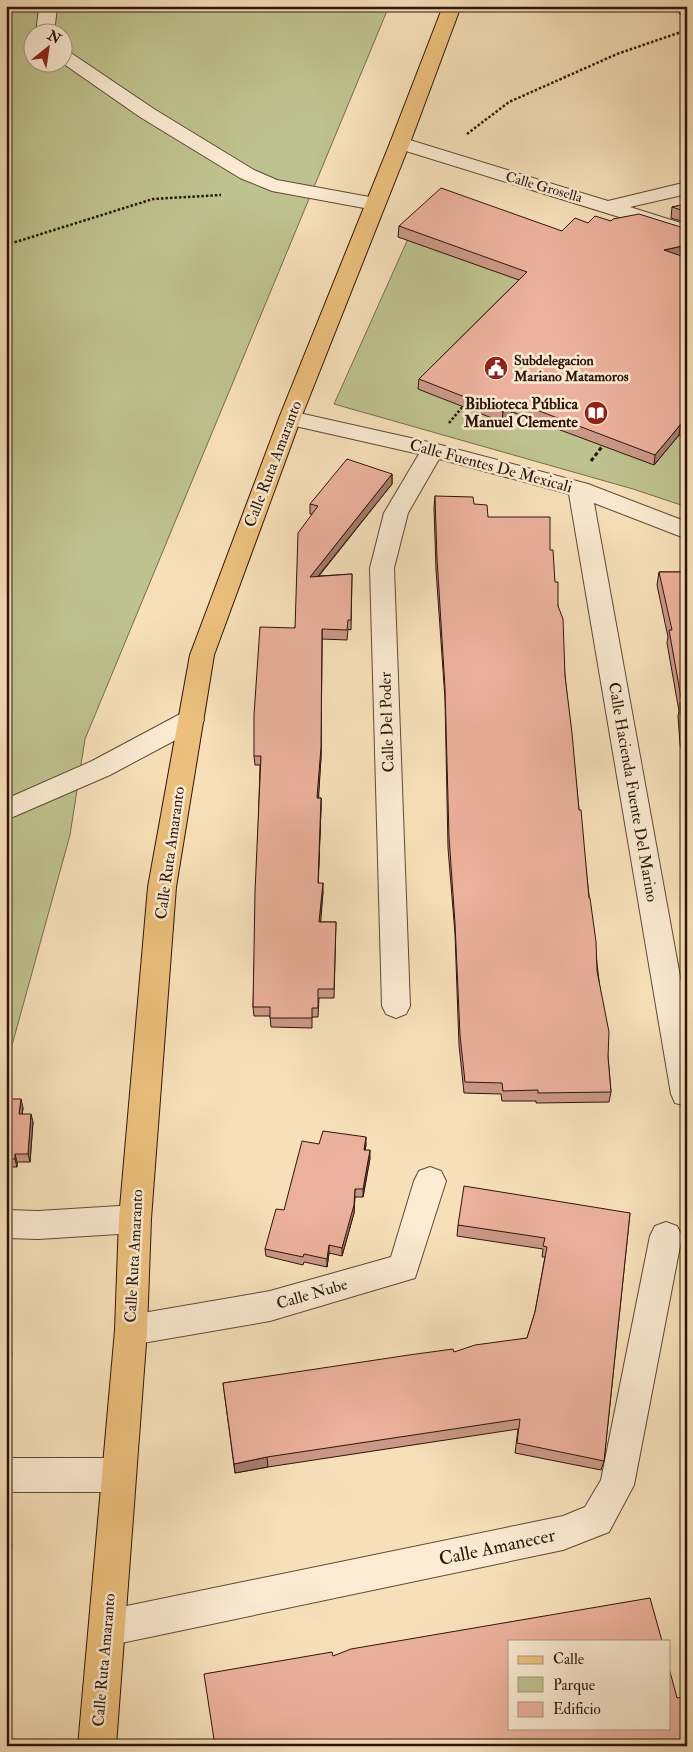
<svg xmlns="http://www.w3.org/2000/svg" width="693" height="1752" font-family="'IM FELL Double Pica',serif">
  <style>
    .green { fill: #bec28e; stroke: #766c4c; fill-rule: evenodd }
    .lines { fill: none; stroke-linecap: round; stroke-linejoin: round }
    .minor-casing { stroke: #604836; stroke-width: 2 }
    .major-casing { stroke: #2e150b; stroke-width: 2 }
    .path-far1 { stroke: #2e150b; stroke-width: 2.5; stroke-dasharray: 2.5 2; stroke-linecap: butt }
    .path { stroke: #2e150b; stroke-width: 3; stroke-dasharray: 4 2.5; stroke-linecap: butt }
    .minor { fill: #faebd2; fill-rule: evenodd }
    .major { fill: #ecc07c; fill-rule: evenodd }
    .wall { fill: #cb9887; stroke: #2e150b }
    .shaded-wall { fill: #a57c6e; stroke: #2e150b }
    .building { fill: #ecb19d; stroke: #2e150b }
    .labels { text-anchor: middle; dominant-baseline: central; stroke-width: 5; stroke-linejoin: round; paint-order: stroke }
    .far-street-label { font-size: 14px; fill: #2e150b; stroke: #faebd2 }
    .far-poi-label { font-size: 14px; font-weight: bold; fill: #2e150b; stroke: #faebd2; text-anchor: start }
    .poi-label { font-size: 16px; font-weight: bold; fill: #2e150b; stroke: #faebd2; text-anchor: end }
    .street-label { font-size: 16px; fill: #2e150b; stroke: #faebd2 }
    .near-street-label { font-size: 19px; fill: #2e150b; stroke: #faebd2 }
  </style>
  <rect width="100%" height="100%" fill="#f7e0b9"/>
  <filter id="stains"><feTurbulence type="fractalNoise" baseFrequency=".004" numOctaves="4"/><feColorMatrix values="0 0 0 0 .2 0 0 0 0 .09 0 0 0 0 .02 0 0 0 .5 -.17"/></filter>
  <radialGradient id="worn" r=".72"><stop offset=".6" stop-color="#630" stop-opacity="0"/><stop offset="1" stop-color="#630" stop-opacity=".3"/></radialGradient>
  <!-- green -->
  <path class="green" d="M6,6H389L85,739L70,835L6,1067ZM32,32H62V62H32Z
    M408,239L687,338V507L633,489L334,404Z"/>
  <g class="lines">
    <!-- minor casing -->
    <g class="minor-casing">
      <path id="minor" d="M37,6H56L57,8L54,32H36L39,9Z
        M62,50L68,51L154,109L254,170L277,180L375,198L382,200L385,204L382,208L375,210L272,191L240,178L140,117L61,62H62Z
        M400,137L608,201L687,182V194L630,207L687,225V238L393,147L390,143L393,139Z
        M290,411L433,443L588,484L687,522V539L594,503L687,1015V1106L675,1103L671,1094L569,494L439,459L408,513L394,568L410,1006L406,1014L396,1018L386,1014L382,1006L370,568L384,513L419,454L282,423L279,418L282,413Z
        M191,711L200,713L204,720L200,727L110,775L6,820V799L92,761L182,713Z
        M430,1167L441,1171L446,1181L415,1278L270,1321L131,1345L119,1341L115,1330L119,1319L131,1315L270,1291L391,1257L414,1181L419,1171Z
        M135,1205L146,1209L151,1219L146,1229L135,1233L38,1239L6,1238V1210L38,1211Z
        M666,1222L677,1226L682,1236L634,1485L609,1532L563,1550L107,1646L94,1641L89,1628L94,1615L107,1610L563,1516L585,1507L601,1480L650,1236L655,1226Z
        M6,1458H117L129,1463L134,1475L129,1487L117,1492H6Z"/>
    </g>
    <!-- major casing -->
    <g class="major-casing">
      <path id="major" d="M443,6H461L410,143L301,418L214,655L176,887L151,1219L147,1330L116,1746H78L115,1330L119,1219L148,887L190,655L279,418L390,143Z"/>
    </g>
    <!-- path-far1 -->
    <path class="path-far1" d="M467,134L509,102L617,54L687,30
      M6,245L153,199L221,195
      M449,423L464,405"/>
    <!-- path -->
    <path class="path" d="M591,461L604,444"/>
    <!-- minor -->
    <use href="#minor" class="minor"/>
    <!-- major -->
    <use href="#major" class="major"/>
  </g>
  <!-- wall -->
  <path class="wall" d="M672,6H687V21Z
    M687,204V223L671,218L672,207Z
    M611,221L687,258V438L679,435L654,465L512,412L502,422L418,389L419,379L519,280L398,237L399,226L562,231L588,223Z
    M392,474V484L319,576L352,574L351,630L348,629L347,640L322,639L321,757L318,798H321V808L318,883L323,892L320,922H336L334,998H319L318,1017H312V1028L271,1027L270,1016H254L253,1007L260,765H255L254,756L295,628L312,514H310V504Z
    M435,496L474,504L488,517L550,550L558,606L565,676L579,810L608,1057L611,1092L609,1102L536,1103V1101H502L501,1094L464,1093L459,1045L455,934L448,848L445,699L436,570L434,508Z
    M659,572H687V774L680,744L678,716L679,711L667,643L668,637L657,585Z
    M6,1099L23,1108L22,1114L33,1122L30,1162H17V1167H6Z
    M319,1144L366,1145L365,1150L370,1158L363,1197H355L354,1213L342,1256L329,1253L327,1267L304,1262L303,1265L266,1256L265,1249Z
    M630,1213L604,1461L601,1470L515,1453L518,1429L268,1467L235,1473L223,1383L454,1352L527,1338L535,1312L545,1257H542L543,1249L457,1236L458,1225Z"/>
  <!-- shaded-wall -->
  <path class="shaded-wall" d="M687,245V255L662,260L664,250Z
    M513,401L512,412L502,422L503,412Z
    M681,424L679,435L654,465L655,455Z
    M392,474V484L310,586V577Z
    M322,629L321,757L318,808L317,798Z
    M321,798V808L318,892V883Z
    M323,883V892L320,931L319,922Z
    M21,1099L23,1108L21,1123L19,1114Z
    M31,1114L33,1122L30,1162L28,1154Z
    M366,1137V1145L363,1158L364,1150Z
    M370,1150V1158L363,1197V1189Z
    M15,1154L17,1162V1167L15,1159Z
    M355,1189L354,1213L342,1256V1248Z
    M329,1245V1253L327,1267V1259Z
    M10,1344L12,1353L6,1410V1377Z
    M267,1457L268,1467L235,1473L234,1464Z
    M9,1538L12,1545L7,1602L6,1572Z"/>
  <!-- building -->
  <path class="building" d="M441,188L562,231L575,218L588,223L595,216L611,221L613,219L639,214L687,229V245L664,250L687,258V426L681,424L655,455L513,401L503,412L419,379L527,272L399,226Z
    M687,204V212L672,207Z
    M347,459L392,474L310,577L352,574L351,620H348L347,630L322,629L321,747L317,798H321L318,883H323L319,922H336L334,989H318V1008H312V1018H270V1007H253L255,892L261,756H254V715L260,627L295,628L298,533L318,506L310,504Z
    M435,496L473,497L474,504L487,505L488,517H550V550H553L555,582H558V606L563,619L565,676L572,733L579,810H581L589,898H590L596,942L597,971L609,1032L608,1057L611,1092L538,1093V1090L503,1091L502,1083L465,1082L460,1035L455,923L449,837L445,688L437,558Z
    M659,572H687V748L683,732L680,703H682L669,630H672Z
    M6,1099H21L19,1114H31L28,1154H15V1159H6Z
    M323,1131L366,1137L364,1150H370L363,1189H355L354,1205L342,1248L329,1245L327,1259L304,1254L303,1257L265,1249L276,1209L284,1210L302,1141L319,1144Z
    M464,1186L630,1213L604,1461L517,1443L520,1419L267,1457L234,1464L223,1383L409,1355L453,1349L454,1352L475,1345L527,1338L535,1312L547,1247L543,1246L545,1238L458,1225Z
    M10,1344L6,1377V1345Z
    M6,1537L9,1538L6,1572Z
    M650,1598L662,1641H509V1728H669V1668L677,1698L687,1696V1746H215L204,1674L332,1652L333,1656L351,1649Z"/>
  <!-- icons -->
  <defs>
    <g id="civic-disc" transform="scale(1.25)"><circle r="9.5" fill="#8f2418" stroke="#faebd2"/><path d="M-.6-6.5H3V-4.5H.6V-3L4-1V1h2V6H-6V1h2V-1L-.6-3ZM-1.2 2.5V6h2.4V2.5Z" fill="#fff"/></g>
    <g id="library-disc" transform="scale(1.25)"><circle r="9.5" fill="#8f2418" stroke="#faebd2"/><path d="M-6-4Q-3-5.5-.7-3.5V5Q-3 3-6 4ZM6-4Q3-5.5 .7-3.5V5Q3 3 6 4Z" fill="#fff"/></g>
  </defs>
  <g fill-rule="evenodd">
    <use href="#civic-disc" x="496" y="368"/>
    <use href="#library-disc" x="596" y="413"/>
  </g>
  <g class="labels">
    <!-- far-street labels -->
    <g class="far-street-label">
      <text transform="translate(544 187) rotate(16)">Calle Grosella</text>
    </g>
    <!-- far-poi labels -->
    <g class="far-poi-label">
      <text x="514" y="360">Subdelegacion<tspan x="514" dy="16">Mariano Matamoros</tspan></text>
    </g>
    <!-- poi labels -->
    <g class="poi-label">
      <text x="578" y="404">Biblioteca Pública<tspan x="578" dy="18">Manuel Clemente</tspan></text>
    </g>
    <!-- street labels -->
    <g class="street-label">
      <text transform="translate(273 464) rotate(-69)">Calle Ruta Amaranto</text>
      <text transform="translate(491 466) rotate(15)">Calle Fuentes De Mexicali</text>
      <text transform="translate(387 722) rotate(-92)">Calle Del Poder</text>
      <text transform="translate(633 792) rotate(80)">Calle Hacienda Fuente Del Marino</text>
      <text transform="translate(170 853) rotate(-82)">Calle Ruta Amaranto</text>
      <text transform="translate(134 1256) rotate(-87)">Calle Ruta Amaranto</text>
      <text transform="translate(312 1294) rotate(-16)">Calle Nube</text>
      <text transform="translate(104 1660) rotate(-85)">Calle Ruta Amaranto</text>
    </g>
    <!-- near-street labels -->
    <g class="near-street-label">
      <text transform="translate(497 1547) rotate(-12)">Calle Amanecer</text>
    </g>
  </g>
  <!-- margin -->
  <rect width="693" height="1752" fill="none" stroke="#f7e0b9" stroke-width="25"/>
  <rect x="8" y="8" width="678" height="1737" fill="none" stroke="#2e150b" stroke-width="2.5"/>
  <rect x="12" y="12" width="668" height="1727" fill="none" stroke="#2e150b"/>
  <!-- legend -->
  <rect x="508" y="1640" width="162" height="90" fill="#faebd2" stroke="#a89582"/>
  <rect x="518" y="1656" width="25" height="8" fill="#ecc07c" stroke="#a89582"/>
  <text x="553" y="1664" font-size="15" fill="#2e150b">Calle</text>
  <rect x="518" y="1677" width="25" height="15" fill="#bec28e" stroke="#a89582"/>
  <text x="553" y="1690" font-size="15" fill="#2e150b">Parque</text>
  <rect x="518" y="1702" width="25" height="15" fill="#ecb19d" stroke="#a89582"/>
  <text x="553" y="1714" font-size="15" fill="#2e150b">Edificio</text>
  <!-- north arrow -->
  <g transform="translate(48 48) rotate(30)"><circle r="24" fill="#faebd2" stroke="#a89582"/>
  <path d="M0-4L9 19L0 12L-9 19Z" fill="#8f2418"/>
  <text y="-8" font-size="14" font-weight="bold" text-anchor="middle" fill="#2e150b">N</text>
  </g>
  <rect width="100%" height="100%" filter="url(#stains)"/>
  <rect width="100%" height="100%" fill="url(#worn)"/>
</svg>
